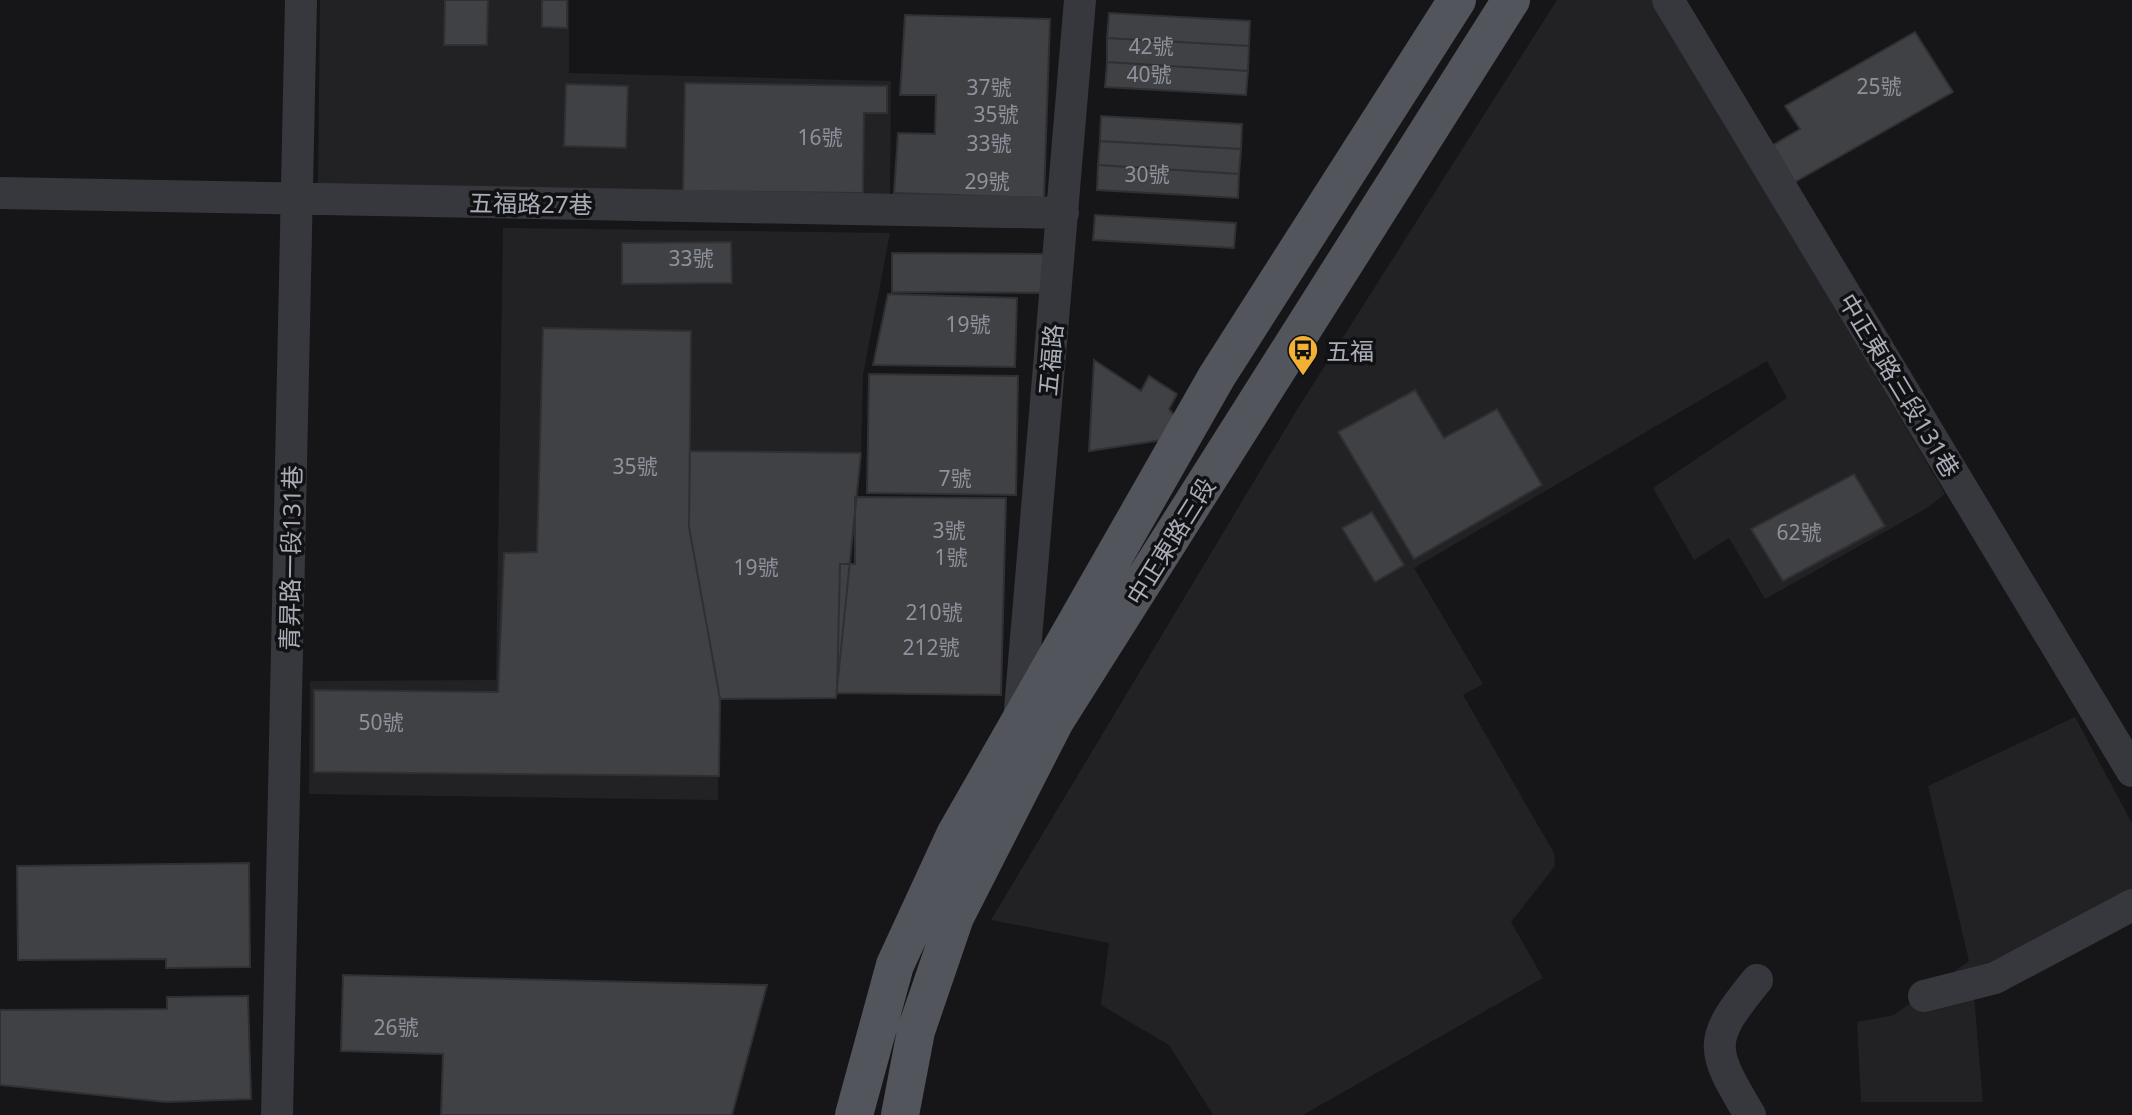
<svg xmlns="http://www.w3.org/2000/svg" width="2132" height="1115" font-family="'Noto Sans','Noto Sans TC',sans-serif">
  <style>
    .built { fill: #222225 }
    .building { fill: #404145; stroke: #303034; stroke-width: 2 }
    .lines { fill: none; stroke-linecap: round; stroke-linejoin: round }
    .minor { stroke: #37383d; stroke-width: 32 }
    .major { stroke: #53555c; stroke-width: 38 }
    .labels { text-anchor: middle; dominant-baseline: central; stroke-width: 7; stroke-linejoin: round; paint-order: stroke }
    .number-label { font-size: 21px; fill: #8e929b }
    .street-label { font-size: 24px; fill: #a8adb8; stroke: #111113 }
    .poi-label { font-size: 24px; fill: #a8adb8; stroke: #111113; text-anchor: start }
  </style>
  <rect width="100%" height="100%" fill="#161618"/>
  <!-- built -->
  <path class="built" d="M320,0H569V73L891,81L890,199L318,187Z
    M1557,0H1653L1945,494L1927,508L1765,599L1729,538L1694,560L1653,488L1787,398L1767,361L1414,568L1483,684L1463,695L1554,853L1555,866L1511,922L1543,978L1303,1115H1213L1169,1045L1101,1005L1109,943L991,920L1298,408Z
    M503,228L890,233L863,375L861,453L836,698L720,699L718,800L309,794L310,681L496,680Z
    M2075,717L2132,823V912L1974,997L1983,1102H1861L1857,1022L1894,1015L1969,961L1928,786Z"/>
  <!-- building -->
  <path class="building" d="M445,0H488L487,45H444Z
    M542,0H567V28L542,27Z
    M1109,13L1250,21L1249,46L1107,38Z
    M905,15L1050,19L1044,198L894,193L898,133L935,134L936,95H900Z
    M1915,32L1953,92L1795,182L1773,145L1800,129L1785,106Z
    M1107,38L1249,46L1248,71L1107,62Z
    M1107,62L1248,71L1246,95L1105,87Z
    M685,83L887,86V113H864L863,193L683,191Z
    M566,84L628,86L626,148L564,146Z
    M1101,116L1242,124L1241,149L1100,141Z
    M1100,141L1241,149L1239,174L1098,165Z
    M1098,165L1239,174L1238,198L1097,190Z
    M1095,215L1236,223L1234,248L1093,240Z
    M731,242L732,283L622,284V243Z
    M892,253L1046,254V293L892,292Z
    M888,294L1017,298L1015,367L873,365Z
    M543,328L691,331L689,527L720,699L719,776L314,772V690L498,692L504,553L537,552Z
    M1094,360L1141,391L1149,376L1177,394L1169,409L1176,417L1162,440L1089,451Z
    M869,374L1018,376L1016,495L867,493Z
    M1415,390L1444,438L1497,409L1542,485L1414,559L1338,432Z
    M690,451L861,453L836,698L720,699L689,527Z
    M1854,474L1885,526L1783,581L1751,529Z
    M855,497L1006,498L1001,695L837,693L840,564H855Z
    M1372,512L1404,565L1375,582L1342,528Z
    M249,863L250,967L166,968V959L18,960L17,866Z
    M343,975L767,985L732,1115H441L443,1054L341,1051Z
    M248,996L251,1099L166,1102L0,1085V1010L167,1009V997Z"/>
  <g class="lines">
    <!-- minor -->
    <path class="minor" d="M1668,0L2132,771
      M0,193L1063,213
      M1019,721L1080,0
      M1924,996L1995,978L2132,905
      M277,1115L301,0
      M1750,1115C1710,1048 1707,1041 1757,980"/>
    <!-- major -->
    <path class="major" d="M854,1115L895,965L955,835L1217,376L1457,0
      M900,1115L916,1031L955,917L1055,721L1511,0"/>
  </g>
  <!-- icons -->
  <defs>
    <g id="bus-pin" transform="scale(1.575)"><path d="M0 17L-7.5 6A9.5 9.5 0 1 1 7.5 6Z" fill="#f2b134" stroke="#111113"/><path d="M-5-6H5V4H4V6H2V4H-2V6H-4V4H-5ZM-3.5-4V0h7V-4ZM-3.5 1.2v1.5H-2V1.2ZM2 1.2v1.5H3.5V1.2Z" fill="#111"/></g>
  </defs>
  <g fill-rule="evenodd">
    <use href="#bus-pin" x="1303" y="350"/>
  </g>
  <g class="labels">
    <!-- number labels -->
    <g class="number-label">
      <text x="1151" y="46">42號</text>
      <text x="1149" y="74">40號</text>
      <text x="1879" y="86">25號</text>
      <text x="989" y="87">37號</text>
      <text x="996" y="114">35號</text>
      <text x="820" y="137">16號</text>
      <text x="989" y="143">33號</text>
      <text x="1147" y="174">30號</text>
      <text x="987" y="181">29號</text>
      <text x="691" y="258">33號</text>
      <text x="968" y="324">19號</text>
      <text x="635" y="466">35號</text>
      <text x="955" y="478">7號</text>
      <text x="949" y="530">3號</text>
      <text x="1799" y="532">62號</text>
      <text x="951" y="557">1號</text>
      <text x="756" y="567">19號</text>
      <text x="934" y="612">210號</text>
      <text x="931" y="647">212號</text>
      <text x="381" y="722">50號</text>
      <text x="396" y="1027">26號</text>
    </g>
    <!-- street labels -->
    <g class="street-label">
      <text transform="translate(531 203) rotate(1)">五福路27巷</text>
      <text transform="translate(1050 360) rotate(-85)">五福路</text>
      <text transform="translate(1900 385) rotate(59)">中正東路三段131巷</text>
      <text transform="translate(1170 541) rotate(-58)">中正東路三段</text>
      <text transform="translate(290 558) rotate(-89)">青昇路一段131巷</text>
    </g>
    <!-- poi labels -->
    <g class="poi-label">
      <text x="1326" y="350">五福</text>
    </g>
  </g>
</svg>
